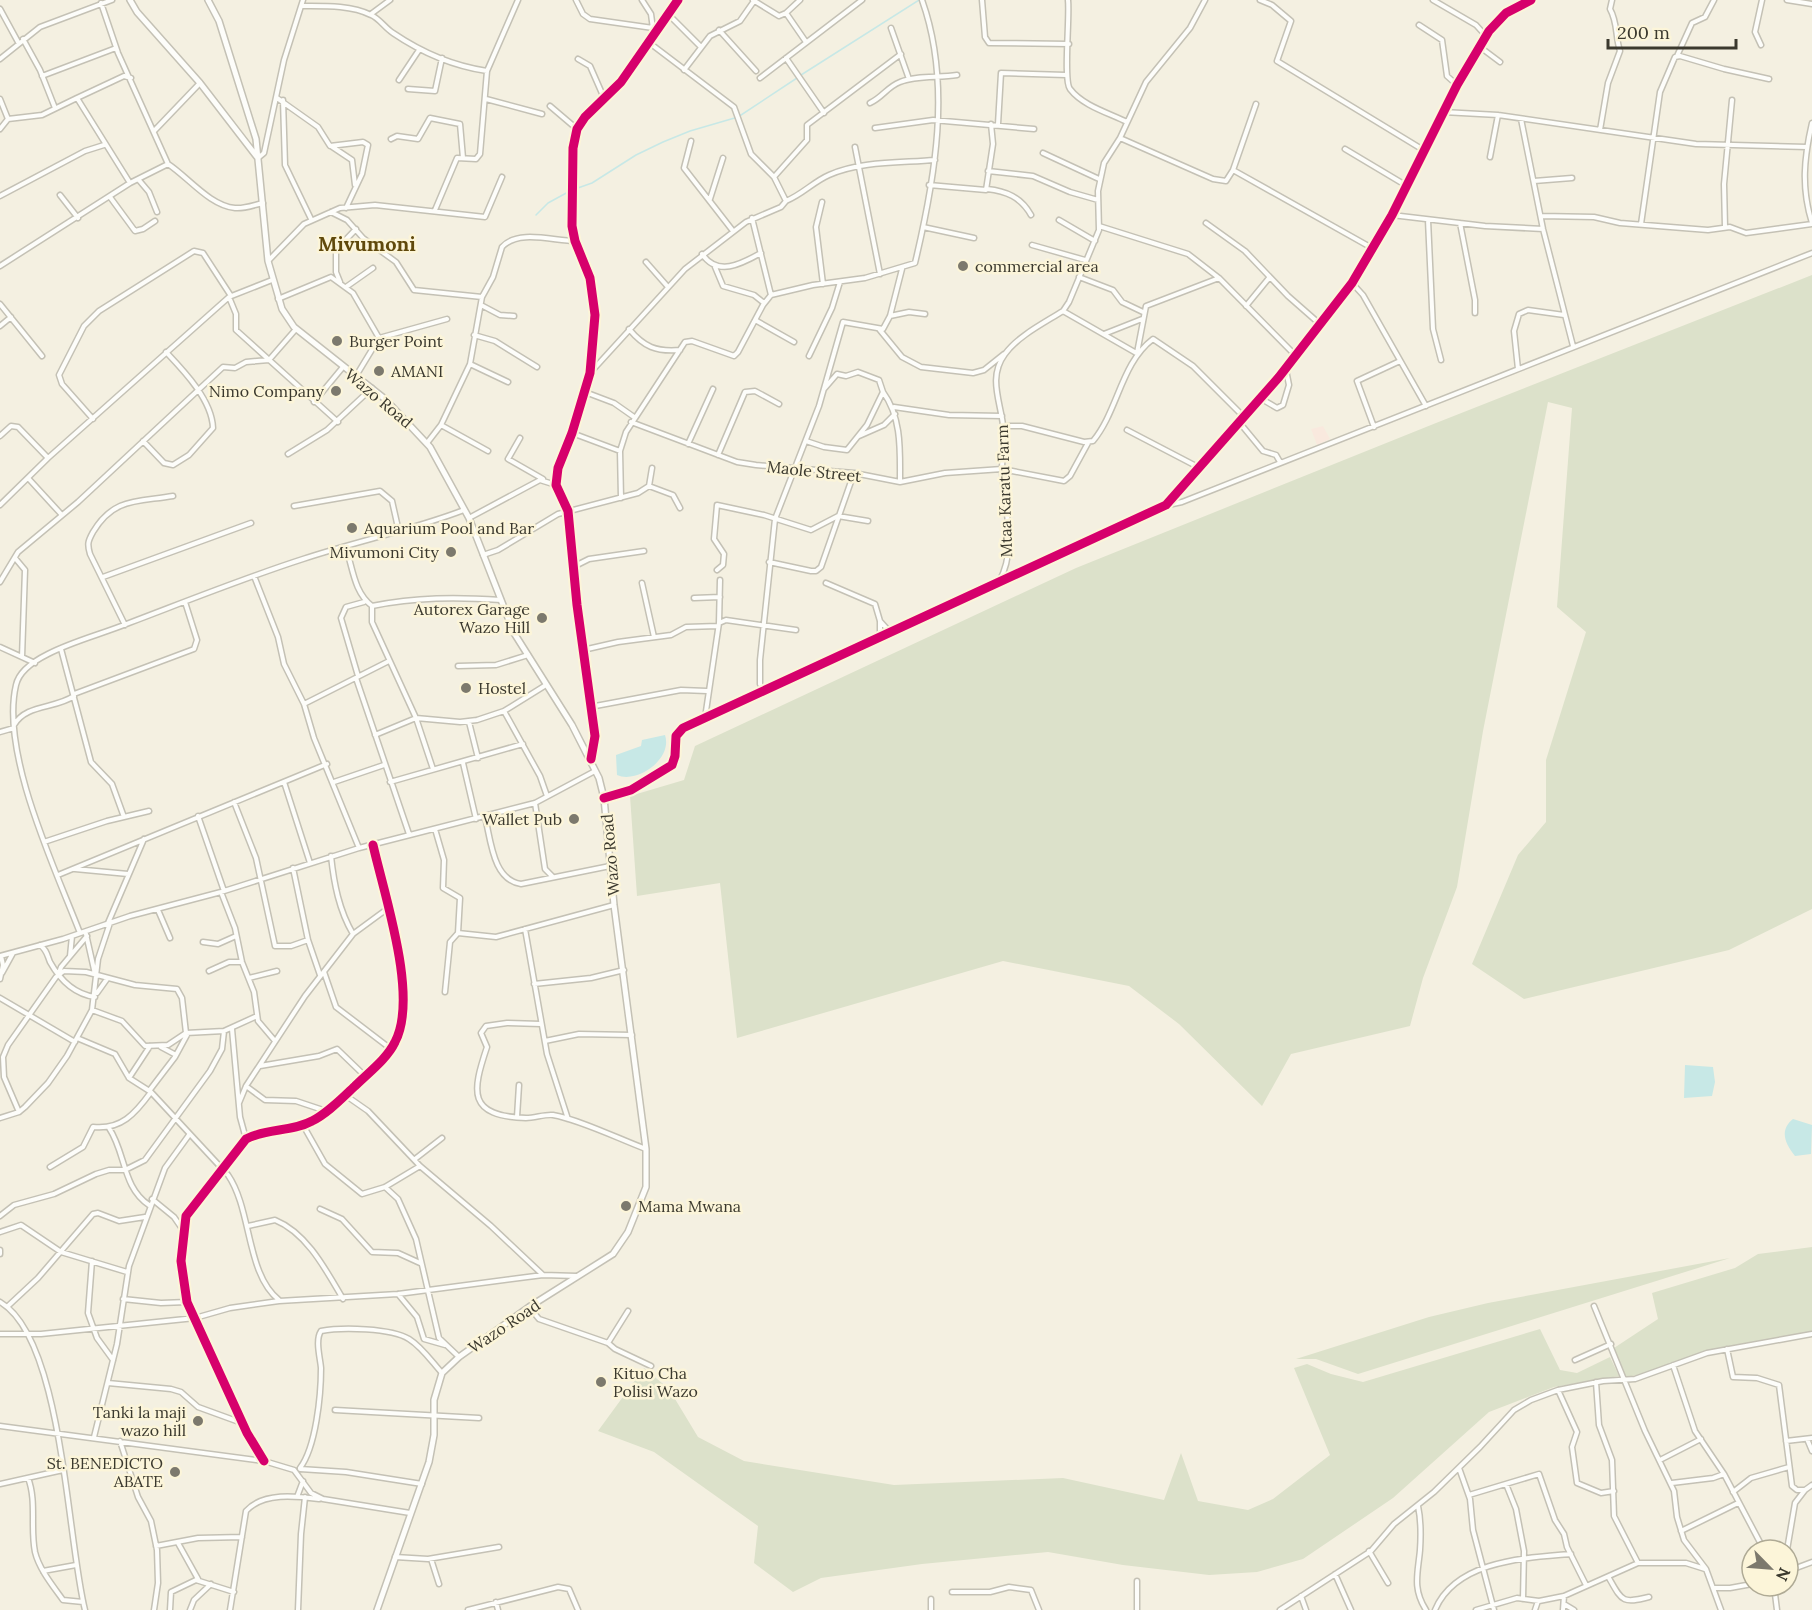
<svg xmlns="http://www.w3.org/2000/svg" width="1812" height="1610" font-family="Lora,serif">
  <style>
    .commercial { fill: #f9e9de }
    .green { fill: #dce1ca }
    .water { fill: #c7e8e6 }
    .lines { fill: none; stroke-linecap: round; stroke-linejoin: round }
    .stream { stroke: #c7e8e6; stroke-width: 1.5 }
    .street-casing { stroke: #c4c1b5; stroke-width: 7 }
    .secondary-casing { stroke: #c4c1b5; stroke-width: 8 }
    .street { stroke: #fdfdfa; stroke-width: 4 }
    .secondary { stroke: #fdfdfa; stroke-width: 5 }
    .cycleway-casing { stroke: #fcf5d9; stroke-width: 13 }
    .cycleway { stroke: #d6006c; stroke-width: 9 }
    .poi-dot { fill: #7c796d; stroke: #fcf5d9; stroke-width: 2 }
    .labels { text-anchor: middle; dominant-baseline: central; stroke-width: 5; stroke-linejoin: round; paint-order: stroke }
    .poi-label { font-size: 16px; fill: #3b392e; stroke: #fcf5d9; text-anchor: start }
    .street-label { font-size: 16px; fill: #3b392e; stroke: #fcf5d9 }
    .quarter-label { font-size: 20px; font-weight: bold; fill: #60490c; stroke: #fcf5d9 }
  </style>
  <rect width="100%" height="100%" fill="#f4f0e1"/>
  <!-- commercial -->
  <path class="commercial" d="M1323,426L1330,439L1317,445L1311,429Z"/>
  <!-- green -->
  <path class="green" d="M1812,275V909L1729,950L1524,999L1472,964L1518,855L1546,822V760L1586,632L1557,607L1572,408L1548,402L1483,731L1457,887L1423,978L1410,1026L1291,1054L1262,1106L1179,1024L1129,986L1003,961L737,1038L720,883L637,896L630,796L684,780L695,746L1076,568L1436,423Z
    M1812,1247V1332L1706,1351L1643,1374L1626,1377L1614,1348L1658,1319L1652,1293L1735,1268L1758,1254Z
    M1730,1258L1358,1374L1316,1359H1296L1429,1317L1488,1303Z
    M1540,1329L1560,1370L1577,1373L1610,1357L1619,1376L1554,1387L1489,1412L1393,1498L1303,1559L1257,1572L1209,1575L1123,1565L1048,1552L922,1564L821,1578L793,1592L754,1563L758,1526L654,1452L598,1431L644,1368L669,1389L698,1437L744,1461L894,1485L1063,1478L1164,1500L1181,1453L1198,1501L1248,1510L1273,1499L1330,1455L1294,1368L1307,1364L1331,1374L1363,1382Z"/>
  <!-- water -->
  <path class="water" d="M665,735C673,759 637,784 617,775L616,755L641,746L642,740Z
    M1685,1065L1713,1067L1715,1082L1712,1096L1684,1098Z
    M1793,1119L1812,1125L1811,1154L1795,1156C1785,1144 1779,1130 1793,1119Z"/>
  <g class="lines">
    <!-- stream -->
    <path class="stream" d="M801,75L919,0
      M575,189L592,183L636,155L663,142L690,131L738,117L797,78
      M536,215L548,203L570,191"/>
    <!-- street casing -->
    <g class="street-casing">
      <path id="street" d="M576,0L583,14L590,19L653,28
        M642,0L651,14L653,29
        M753,0L779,16L786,13L800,0
        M982,0L985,37L989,43L1069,44
        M1068,0C1070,18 1063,80 1070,89C1083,106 1109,113 1127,122
        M1260,0L1272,5L1291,21L1277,61L1425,151
        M1433,0L1476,25L1486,36
        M1787,0L1812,4
        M101,3L118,53L168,164
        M302,6C324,6 351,5 371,15C379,18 385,28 393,33C421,52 453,66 487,71
        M0,9L18,42
        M786,13L806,42
        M371,14L390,0
        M668,14L701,47
        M1419,25L1442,40L1447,76L1457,85
        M891,28L909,79
        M719,30L756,71
        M23,39L40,70L55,108
        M1761,45L1755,32L1762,0
        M1480,47L1500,62
        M1677,56L1692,23L1705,17L1714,0
        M786,58L824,113
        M0,59L40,27L112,0
        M578,59L590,66L604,98
        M684,70L710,36L740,21L754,1
        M42,76L116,48
        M760,78L862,0
        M399,80L419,50
        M408,89L435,91L442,58
        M277,98L318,127L330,146L363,142L368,145L362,174L346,208
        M0,99L8,119L0,129
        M486,99L542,114
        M283,100L285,165L311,219
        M870,103C883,97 887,87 900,82C916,75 939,78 957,75
        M550,106L577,129
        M1443,112L1498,115L1696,144L1807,147
        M8,119L42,115L77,98
        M1521,119L1543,229L1573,346
        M1812,123C1804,158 1801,188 1812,223
        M998,124L1001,73L1066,75
        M875,128L933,120L1034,129
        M155,130L200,83
        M1600,130L1608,83L1620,51C1615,36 1618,23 1610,9L1612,0
        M1120,138L1213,179L1226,181L1233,170L1372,248
        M391,139L397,136L418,139L430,118L460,124L463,158
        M691,141L684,168L733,231
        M331,146L352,160L355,185
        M855,147L880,274
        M1345,149L1407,186
        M1043,153L1099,179
        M1490,157L1498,115
        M258,158L264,153L284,60L303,0
        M1233,170L1256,104
        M988,171L1033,176L1070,192L1098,200
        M774,177L807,140V125L901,54
        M138,179L149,192L157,212
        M1534,181L1572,178
        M130,183L77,98L124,76L131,78
        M929,185L986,190L993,144L991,124
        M987,189C1006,191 1021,197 1031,215
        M60,195L78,218
        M0,196L85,151L104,145
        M110,197L135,231L143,229L155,221
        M710,199L723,158
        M786,201C803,194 813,182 829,175C861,161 900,163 935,160
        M822,202L816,227L823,284
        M435,210L457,158L476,159L480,154L487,71L518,0
        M331,212L347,220L363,238L396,262L414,290L482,297
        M1392,215L1485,226L1543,229
        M1541,216L1594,217L1620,223L1708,230L1730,227L1746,233L1812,224
        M752,218L771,295
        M1059,220L1095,241
        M1428,220L1433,329L1441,360
        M1206,223L1245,251L1288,296L1321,325
        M1460,223L1475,300V313
        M1641,224L1660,92L1675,57L1680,56L1724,69L1769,79
        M1099,226L1188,254L1219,278L1296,356
        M923,227L974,238
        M1725,227L1724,184L1732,100
        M1032,245L1085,260
        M702,254C718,277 741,264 761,253
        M269,260L304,224L340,208L375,205L485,217L502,177
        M646,262L668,287
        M0,266L130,183L168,164C188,177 210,206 235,208C244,209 254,205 263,203
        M715,267L723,286L754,295L764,303
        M1079,277L1113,290L1122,302L1143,312
        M340,282L336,272V250L356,229
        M1352,283L1363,295L1426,406
        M346,287L373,268
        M229,297L236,314V330L338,422
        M278,299L331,277L353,293L379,338
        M0,304L42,356
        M481,305L500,315L514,316
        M1246,306L1269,278
        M1063,311L1138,354
        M890,316L909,312L925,314
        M755,320L794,342
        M0,326L11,317
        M629,329C644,347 656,352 680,350
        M879,329L902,357L921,367L973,373L984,370L1004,354
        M1104,334L1142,319
        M474,335L495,341L537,367
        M1137,353L1146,306L1219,278
        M809,356L832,308L840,282
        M470,364L508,382
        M1518,369L1514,331L1519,314L1528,310L1564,315
        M591,372L685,269L746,222L781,207L786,201L774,177L751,154L734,107L647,41
        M356,376L379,338L447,319
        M824,389L837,374L846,376L858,372L879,380L883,392
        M585,392L614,403L634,417
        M1260,398L1277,408L1283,405L1289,385L1286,370
        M314,402L343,367
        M894,407L949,415L1002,416
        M93,419L62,384L59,375L84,326L99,311L194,251L203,253L231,296
        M631,422L737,462L756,465L854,473L900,482L945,473L1002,469L1064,481L1070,476L1088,443
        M1239,422L1263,451L1276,455L1280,462
        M441,425L488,451
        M1003,426H1022L1084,442L1093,441C1118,411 1121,363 1153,339L1193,366L1244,417
        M1374,427L1357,381L1400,361
        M1127,430L1198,467
        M572,433L620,451
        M0,436L11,426L18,427L48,458
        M859,436L884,425L895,414
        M520,438L508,459L543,479
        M143,441L164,463L173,465L189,455L213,428C212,400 184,371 166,352
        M806,441L824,447L847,450L867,425L883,392C902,418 900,451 900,482
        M427,443L441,425L470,364L482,297L493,277L502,247C518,229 554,241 575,241
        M688,444L713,389
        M288,454L327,430L372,388
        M718,455L745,392L755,391L779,404
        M28,478L61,514
        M649,486L673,495L680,508
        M621,498L620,451L626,432L685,342L692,341L734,356L738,352L763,305L771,295L813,285L865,278L915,263C935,179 952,84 922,0
        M0,505L48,458L229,297L272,280
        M1168,505L1182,502L1812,253
        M294,506L380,491L392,501L399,532
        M469,518L540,480L556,485
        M346,548C353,569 354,592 372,606V622L416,718L433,769
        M483,555L498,550L558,514L638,493L649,486L652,468
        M15,558L25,570L22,657
        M769,562L811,571H816L821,567L854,473
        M573,567L589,559L644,551
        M717,570L723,565L724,554L714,539L717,505L764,515L811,530L838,516L868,521
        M254,576L278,637L284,664L304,704L314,738L359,848
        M103,577L251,523
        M0,582L18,552L78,502L223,367L235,368L246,362L269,360L296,329
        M999,582C1018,548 1004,507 1002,470C1002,455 1005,440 1003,425C1000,400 988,377 1005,354C1018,336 1044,323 1063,311L1069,302L1099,230L1098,191L1104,163L1120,138L1146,82L1190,28L1205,0
        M642,583L654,637
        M826,583L875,604L880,621V636
        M694,598L720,597
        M372,606C416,597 457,597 501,600
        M880,621L890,632
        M719,623L720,580
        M125,625L90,554C87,544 88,541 93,532C114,497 138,502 173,496
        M0,647L35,663
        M61,649L91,762L112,784L124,817
        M583,650L618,642L671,635L686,627L718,626
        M458,666L496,665L528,655
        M358,676L341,618L346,607L364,602
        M356,678L409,834
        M764,692L760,684V660L775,519L819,406L843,322L883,329L890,316L902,269
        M74,694L194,649L197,640L185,602
        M304,704L389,661
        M590,707L681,690L707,691
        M504,711L540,776L547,796
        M705,718L719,623L726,620L796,630
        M469,722L478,758
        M14,725C26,704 55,709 74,696
        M0,732L14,728
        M375,735L416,718L460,722L477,720L504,711L546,685
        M591,759L595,736L577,605L568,511L556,485L558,468L572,433L590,373L595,315L590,278L575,241L572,226L573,148L577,129L585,117L621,82L678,0
        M463,763L476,819
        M284,782L310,863
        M334,782L384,765
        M390,782L523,744
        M604,798L631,790L672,765L675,756L676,736L683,728L1166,505L1279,377L1352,283L1392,215L1457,85L1489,31L1506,13L1531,0
        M234,802L256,858L275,946H291L308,940
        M535,803L545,869L552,876
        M198,816L224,891
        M485,817C491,841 493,880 521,884L610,866
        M435,829L444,860L443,888L460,898L458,933
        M44,842L107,821L149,811
        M331,856C334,884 339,910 353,934
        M293,868L308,940L320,975
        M75,869L128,874
        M58,875L327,764
        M221,892L235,928L242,962L254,992L258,1021L275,1041
        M158,910L170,938
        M108,923L144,839
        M525,929L547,1054L568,1119
        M80,933C55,868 0,753 16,685C19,671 36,660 48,654C73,641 102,634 129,623C187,601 244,578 303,559C357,541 412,530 464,510
        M86,934L95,974
        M203,942L218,944L236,936
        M40,945C47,950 47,955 50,962C60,980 74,994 95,997
        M0,956L63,939L130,916L221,892L359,848L535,803L595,771
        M70,956L72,936
        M209,971L229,962H242
        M324,972L336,1007L391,1049
        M2,973L13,953
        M59,973L61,967L87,936
        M249,978L277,971
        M0,979L3,965L1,956
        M534,984L591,978L624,970
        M445,992L450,942L458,933L496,937L614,905
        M97,993L107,979
        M0,998L75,1042
        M92,1010L122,1021L145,1046L168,1045L186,1033L224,1031L257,1016
        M541,1024L507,1023L486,1026L481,1033L487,1047C472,1092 467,1116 526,1118C535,1118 545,1114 553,1115C581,1120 619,1139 646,1149
        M232,1029L240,1117L246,1139
        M77,1038L115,1054L129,1078L151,1092L228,1175C252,1210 246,1274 279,1300
        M545,1041L579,1034L632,1035
        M161,1047L176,1055
        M260,1066L319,1056L337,1049L365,1076
        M129,1078L150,1046
        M246,1086L265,1100L296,1101L326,1111
        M149,1091L175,1057L188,1033
        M345,1095L368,1111L420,1166L491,1226L543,1275
        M239,1103L246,1086L305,996L353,934L387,909
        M19,1112L4,1077L3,1057L8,1045L56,977L64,971L86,972L135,985L177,989L182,998L186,1033
        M517,1117L519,1085
        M0,1118L19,1112L25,1107L48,1083L67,1056L92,1010L98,959L110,923
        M303,1125L325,1164L362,1194L385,1187L420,1166
        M109,1128C126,1153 122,1187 149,1205
        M415,1159L442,1138
        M50,1167L83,1147L93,1127C121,1130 135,1114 151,1092
        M385,1187L398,1199L416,1239L439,1338L459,1357
        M152,1199L174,1217L183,1230
        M320,1209L342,1219L372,1252L398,1253L420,1263
        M0,1216L14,1205L54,1194L96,1174L109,1170H125L145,1160L210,1071L222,1049L224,1031
        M248,1226L275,1220C307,1233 326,1270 343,1299
        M0,1232L21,1225L61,1252L127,1272
        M0,1250V1254
        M92,1261L88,1313L97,1338L113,1360
        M398,1294L417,1317L424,1339L445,1345
        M123,1299L161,1303L187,1302
        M0,1302C63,1338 67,1540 85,1610
        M8,1306L38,1278L93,1214L98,1213L119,1221L145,1217
        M1594,1306L1645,1431L1674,1491L1677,1517L1684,1540L1706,1569L1721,1610
        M529,1307L539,1319L608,1343L615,1349L651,1366
        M0,1334H41L195,1318L230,1308L279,1301L398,1294L543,1275L577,1276
        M608,1343L628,1311
        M1727,1349L1733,1377L1757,1378L1779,1385L1792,1486L1797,1490H1805L1812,1485
        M1575,1360L1611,1344
        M1673,1365L1695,1431L1724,1474L1764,1550
        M1596,1382L1599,1425L1612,1460L1614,1516L1638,1563
        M108,1383L171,1389L181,1392L198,1407L242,1423
        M1558,1390L1577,1432L1572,1447L1577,1483L1601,1493L1614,1491
        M335,1410L479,1418
        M0,1426L264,1461L294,1470L311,1493L323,1499L410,1513
        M94,1437L117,1344L129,1266L165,1168L189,1135
        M1807,1439L1812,1451
        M120,1441L138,1497L151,1521L157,1550L158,1583L154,1610
        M1786,1441L1812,1438
        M1660,1460L1701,1439
        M264,1461L247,1433L187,1302L181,1261L186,1216L246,1139C267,1128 292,1132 312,1121C328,1113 342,1098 355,1086C368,1073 387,1059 395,1042C419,997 384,894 373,845
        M300,1468C316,1447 321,1395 321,1368C320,1357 315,1340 321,1331C342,1327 391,1328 409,1339C422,1347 432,1362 442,1373
        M1459,1468L1470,1499L1473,1530L1494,1610
        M300,1469L346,1472L422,1484
        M28,1478C37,1501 30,1528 35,1552C39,1569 53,1586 63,1600L83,1602
        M1672,1483L1713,1478L1724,1474
        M0,1484L63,1470
        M1506,1484L1516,1509L1524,1551L1523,1599
        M1733,1492L1751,1478L1789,1467
        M1469,1495L1539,1474L1555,1520L1564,1534L1567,1547L1586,1585
        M297,1497L303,1481
        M1418,1506C1421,1520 1421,1535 1420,1550C1418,1573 1412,1588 1426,1610
        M1681,1531L1738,1503
        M178,1543L198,1579
        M156,1546L198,1538L242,1537
        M1787,1550L1795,1503L1805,1490
        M1369,1551L1388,1583
        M395,1557L428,1559L499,1547
        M431,1559L439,1584
        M43,1571L76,1565
        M1788,1571L1812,1562
        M1335,1574L1351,1610
        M1609,1578C1622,1601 1622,1604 1649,1597
        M1774,1586L1777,1610
        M1714,1588H1730L1752,1584
        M952,1592H990L1009,1587L1031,1590L1039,1610
        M1301,1596L1306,1610
        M496,1602L498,1610
        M1564,1604L1574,1610
        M170,1610L171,1592L196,1580L234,1592
        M190,1610L194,1600L211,1584
        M230,1610L246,1511C263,1492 296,1496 319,1499
        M298,1610L301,1534L305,1497
        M468,1610L558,1587L569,1589L578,1610
        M931,1610V1599
        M1137,1610V1581
        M1280,1610L1371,1551L1394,1524L1434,1492L1480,1447L1514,1410L1531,1400L1558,1390L1603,1381L1635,1379L1707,1353L1812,1334
        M1435,1610C1456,1560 1526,1558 1571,1554
        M1476,1610L1517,1598L1539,1601L1564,1596L1638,1563H1686L1705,1569
        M1535,1610L1538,1601
        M1563,1610L1564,1596"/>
    </g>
    <!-- secondary casing -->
    <g class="secondary-casing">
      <path id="secondary" d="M130,0L137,12L200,83L257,157
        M208,0L219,21L256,139L268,261L282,309L294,327L385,399L430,447L469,518L514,633L572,725L599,778L604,798L614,905L646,1149V1187L628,1232L613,1254L529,1307L459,1357L442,1373L434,1400V1435L429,1462L377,1610"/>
    </g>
    <!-- street -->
    <use href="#street" class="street"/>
    <!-- secondary -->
    <use href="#secondary" class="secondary"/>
    <!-- cycleway casing -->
    <g class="cycleway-casing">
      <path id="cycleway" d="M591,759L595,736L577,605L568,511L556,485L558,468L572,433L590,373L595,315L590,278L575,241L572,226L573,148L577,129L585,117L621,82L678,0
        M604,798L631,790L672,765L675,756L676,736L683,728L1166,505L1279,377L1352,283L1392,215L1457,85L1489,31L1506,13L1531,0
        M264,1461L247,1433L187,1302L181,1261L186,1216L246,1139C267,1128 292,1132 312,1121C328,1113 342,1098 355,1086C368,1073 387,1059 395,1042C419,997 384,894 373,845"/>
    </g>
    <!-- cycleway -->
    <use href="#cycleway" class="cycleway"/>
  </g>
  <!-- markers -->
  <g class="poi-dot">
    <circle cx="963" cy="266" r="6"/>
    <circle cx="337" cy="341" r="6"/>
    <circle cx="379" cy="371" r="6"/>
    <circle cx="336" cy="391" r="6"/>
    <circle cx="352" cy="528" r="6"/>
    <circle cx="451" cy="552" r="6"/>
    <circle cx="542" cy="618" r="6"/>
    <circle cx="466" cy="688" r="6"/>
    <circle cx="574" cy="819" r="6"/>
    <circle cx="626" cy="1206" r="6"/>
    <circle cx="601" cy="1382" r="6"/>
    <circle cx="198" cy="1421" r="6"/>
    <circle cx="175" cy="1472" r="6"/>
  </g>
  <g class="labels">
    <!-- poi labels -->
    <g class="poi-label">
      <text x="975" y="266">commercial area</text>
      <text x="349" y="341">Burger Point</text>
      <text x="391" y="371">AMANI</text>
      <text x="324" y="391" text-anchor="end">Nimo Company</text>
      <text x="364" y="528">Aquarium Pool and Bar</text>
      <text x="439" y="552" text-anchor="end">Mivumoni City</text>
      <text x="530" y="609" text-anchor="end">Autorex Garage<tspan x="530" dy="18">Wazo Hill</tspan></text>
      <text x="478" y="688">Hostel</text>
      <text x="562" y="819" text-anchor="end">Wallet Pub</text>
      <text x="638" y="1206">Mama Mwana</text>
      <text x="613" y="1373">Kituo Cha<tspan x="613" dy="18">Polisi Wazo</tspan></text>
      <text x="186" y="1412" text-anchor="end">Tanki la maji<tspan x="186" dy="18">wazo hill</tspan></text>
      <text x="163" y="1463" text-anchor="end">St. BENEDICTO<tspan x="163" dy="18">ABATE</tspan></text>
    </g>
    <!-- street labels -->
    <g class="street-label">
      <text transform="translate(379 398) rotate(40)">Wazo Road</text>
      <text transform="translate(814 471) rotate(6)">Maole Street</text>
      <text transform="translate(1004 491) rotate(-92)">Mtaa Karatu Farm</text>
      <text transform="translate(610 855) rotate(-95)">Wazo Road</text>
      <text transform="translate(504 1326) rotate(-34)">Wazo Road</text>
    </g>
    <!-- quarter labels -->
    <g class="quarter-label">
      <text x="367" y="243">Mivumoni</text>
    </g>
  </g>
  <!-- north arrow -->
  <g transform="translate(1770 1568) rotate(115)"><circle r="28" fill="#fcf5d9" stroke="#afaa95" stroke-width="1.5"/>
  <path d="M0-4.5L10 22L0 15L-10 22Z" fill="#7c796d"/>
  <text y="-9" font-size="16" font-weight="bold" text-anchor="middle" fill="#3b392e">N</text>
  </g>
  <!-- scale -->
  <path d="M1608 39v9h128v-9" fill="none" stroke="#3b392e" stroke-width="3"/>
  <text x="1617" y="39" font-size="18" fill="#3b392e" stroke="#fcf5d9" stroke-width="4.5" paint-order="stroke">200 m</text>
</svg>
